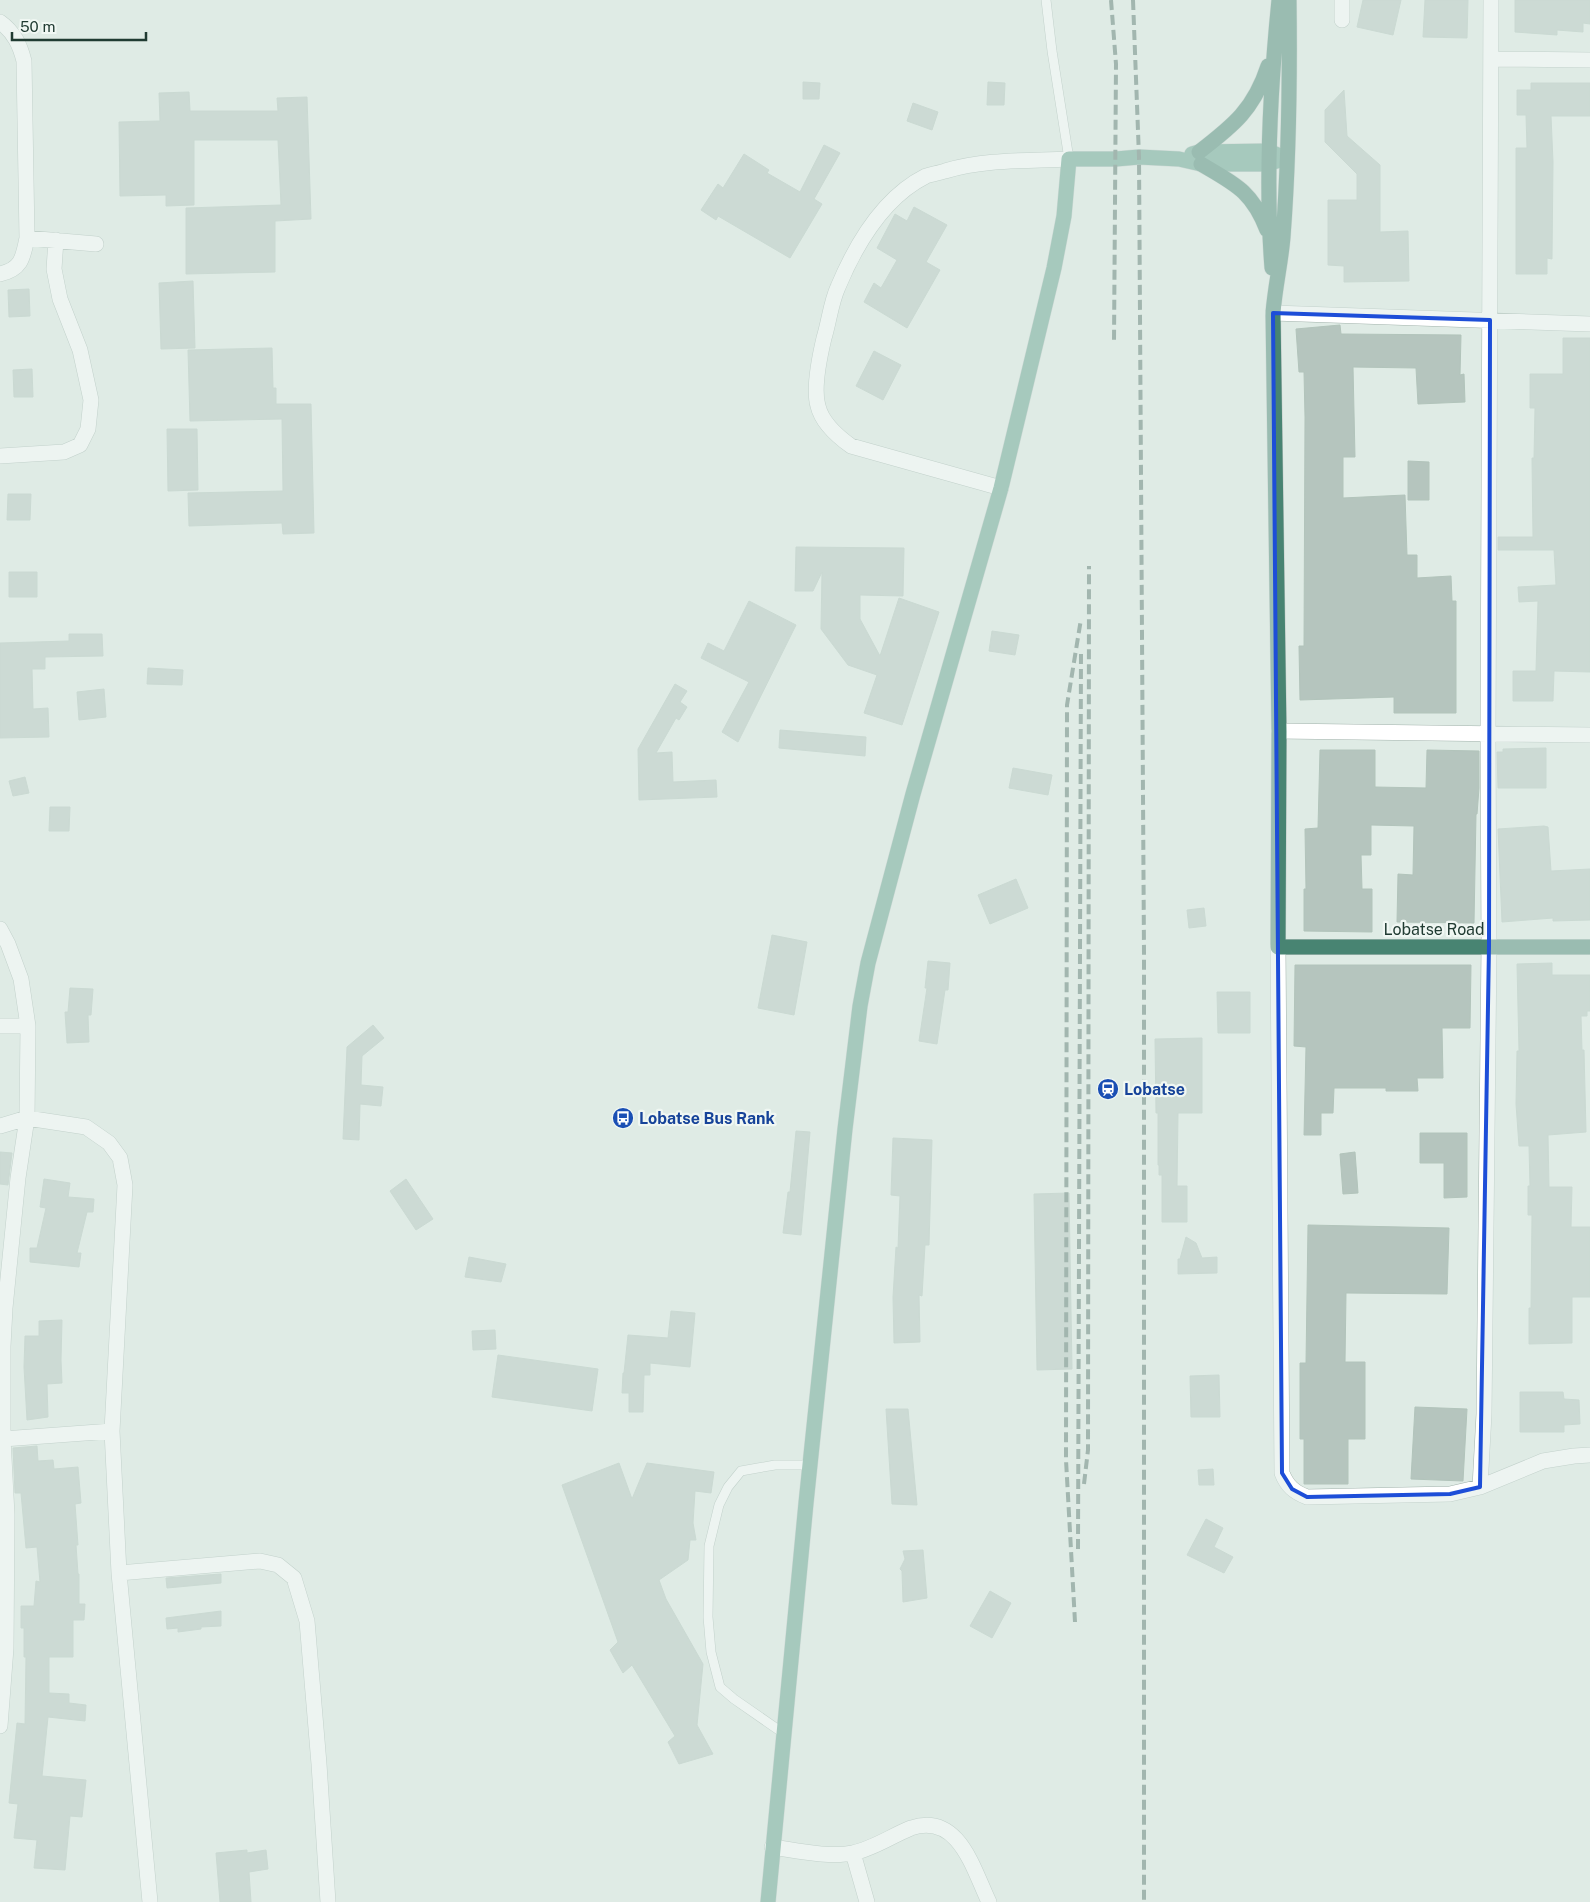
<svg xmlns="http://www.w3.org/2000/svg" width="1590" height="1902" font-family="'Public Sans',sans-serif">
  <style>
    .building { fill: #b5c5be; stroke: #b2c4bb }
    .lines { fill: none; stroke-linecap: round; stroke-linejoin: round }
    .service-casing { stroke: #a2b3ac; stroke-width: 10 }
    .minor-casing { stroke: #a2b3ac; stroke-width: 16 }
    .primary-casing { stroke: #c1c8c6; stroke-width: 16 }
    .trunk-casing { stroke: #c1c8c6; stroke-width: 16 }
    .service { stroke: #fff; stroke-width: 9 }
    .minor { stroke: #fff; stroke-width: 15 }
    .primary { stroke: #63a08d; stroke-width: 15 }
    .trunk { stroke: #488472; stroke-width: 15 }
    .rail { stroke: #5a766d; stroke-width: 4; stroke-dasharray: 10 5; stroke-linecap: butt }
    .marked { fill: none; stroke: #1d4ed8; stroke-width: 4; stroke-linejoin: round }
    .labels { text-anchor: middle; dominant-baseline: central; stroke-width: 4.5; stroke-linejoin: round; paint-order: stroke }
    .street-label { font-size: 16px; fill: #203b32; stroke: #f0f7f3 }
    .transit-label { font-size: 16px; font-weight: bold; fill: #164399; stroke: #f0f7f3; text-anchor: start }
  </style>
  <rect width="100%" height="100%" fill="#dfebe5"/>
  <!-- building -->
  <path class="building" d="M1363,0H1401L1393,35L1357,27Z
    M1425,0H1468L1467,38L1423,37Z
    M1515,0H1590V24L1583,23V32L1557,30V35L1515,32Z
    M803,82L820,83L819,99H803Z
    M988,82L1005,83L1004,105H987Z
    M1531,83H1590V116H1551L1553,162L1552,259L1547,258V274H1516V148H1527L1526,115H1517V90H1531Z
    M1344,90L1347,136L1380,165V232L1408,231L1409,281L1344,282V266L1328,265V200H1357V174L1325,142V110Z
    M189,92L190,111H278L277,98L307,97L311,219L275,221V272L186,274V208L281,205L278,140H194V205L166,206V195L120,196L119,122L160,121L159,93Z
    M913,103L938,112L932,130L907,121Z
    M824,145L840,153L814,199L822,204L790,258L718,216L716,220L701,210L718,184L723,188L744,154L769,170L767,173L800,192Z
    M914,207L947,225L926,262L940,270L907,328L864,302L874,283L881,288L897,260L877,248L895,214L907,221Z
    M193,281L195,348L161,349L159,283Z
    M29,289L30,316L9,317L8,290Z
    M1340,325L1341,334L1461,335L1460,375L1464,374L1465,402L1418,404L1416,368L1353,367L1355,457H1343V498L1405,495L1407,555H1417V578L1451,576L1452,601H1456V713H1394V697L1300,700L1299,646H1304L1305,417L1304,372H1299L1296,329Z
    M1563,338H1590V672L1554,671L1553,701H1513V671H1536L1538,601L1519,602L1518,587L1556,585L1554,550H1498V537H1533L1532,458H1534L1535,408H1530V374H1563Z
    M272,348L273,388H276V404H311L314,533L283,534L282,523L189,526L188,493L283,491L282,419L190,421L188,350Z
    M874,351L901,365L883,400L856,386Z
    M32,369L33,397H14L13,370Z
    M167,429H197L198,490L168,491Z
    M1408,461L1429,462V500H1408Z
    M8,494H31L30,520H7Z
    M796,547L904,548L903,596L860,595V619L880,656L899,598L939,612L902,725L864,713L877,675L848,665L821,629L822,572L813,591H795Z
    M9,572H37V597H9Z
    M749,601L796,625L738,742L722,732L749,682L701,658L708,643L724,651Z
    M992,631L1019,635L1015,655L989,651Z
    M69,634H102L103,656L45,657V669H32L33,709L48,708L49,737L0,738V643L69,641Z
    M148,668L183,670L182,685L147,684Z
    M675,684L687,691L680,702L687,707L679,720L676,718L656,753L672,752L673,782L716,780L717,797L639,800L638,749Z
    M104,689L106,717L79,720L77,692Z
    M780,730L866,737L865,756L779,748Z
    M1546,748V788H1498L1497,752H1503V749Z
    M1320,750H1375V787L1426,788L1427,750L1479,751V788L1477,814H1476L1474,923L1397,922L1398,874L1413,875L1414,826L1371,825V855H1361L1362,889H1372V932L1304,931V889H1306L1305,829L1318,828Z
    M1013,768L1052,775L1048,795L1009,788Z
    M25,777L29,793L13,796L9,781Z
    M50,807H70L69,831H49Z
    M1544,826L1548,827L1551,871L1590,869V920L1553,921V918L1502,922L1498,829Z
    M1016,879L1028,908L990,924L978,895Z
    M1204,908L1206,926L1189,928L1187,910Z
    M772,935L807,942L794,1015L758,1008Z
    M928,961L950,963L948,990H945L937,1044L919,1041L927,988H925Z
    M1552,963V975H1590V1011H1587V1016H1581L1582,1050H1584L1586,1132L1548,1135L1549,1187H1572L1571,1227H1590V1297H1572V1343L1529,1344V1308H1531L1532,1215H1528V1186H1530L1529,1146H1519L1516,1104L1517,1051H1519L1517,964Z
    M1295,965H1471L1470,1028H1442L1443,1078H1417L1418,1091H1386V1088H1334L1333,1113H1321V1135H1304L1306,1047L1294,1046Z
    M70,988L93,989L91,1015H88L89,1042L67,1043L65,1012H68Z
    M1217,992H1250V1033H1218Z
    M373,1025L384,1038L362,1056L361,1085L383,1087L381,1106L360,1104L359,1140L343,1139L347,1047Z
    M1202,1038V1113H1178L1177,1186H1187V1222H1162V1175H1159V1165H1158V1113H1156L1155,1039Z
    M796,1131L810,1132L801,1235L783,1233L788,1192H790Z
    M1420,1133H1467V1197L1444,1198V1163H1420Z
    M893,1138L932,1140L929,1245H925L922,1296L919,1295L920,1342L894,1343L893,1297L896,1247L898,1248L900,1196L891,1195Z
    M0,1152L12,1153L8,1185L0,1184Z
    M1355,1152L1358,1193L1343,1194L1340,1154Z
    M44,1179L70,1183L68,1197L94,1199L93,1212H87L77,1253H81L79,1267L30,1262V1248H37L46,1208L40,1207Z
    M406,1179L433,1219L416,1230L390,1191Z
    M1069,1193L1072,1369L1037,1370L1034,1194Z
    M1308,1225L1449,1228L1447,1294L1346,1293L1345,1362H1365V1439H1348V1484H1304V1439H1300V1363H1306Z
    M1186,1237L1196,1243L1202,1258L1217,1257V1273L1178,1274V1259H1180Z
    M469,1257L506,1264L501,1282L465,1277Z
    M671,1311L695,1313L690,1367L650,1363V1375H644L643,1412H629V1393H622L623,1373H624L628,1335L668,1338Z
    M62,1320L61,1360L62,1383L47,1384L48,1417L27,1420L24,1367L25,1336H39V1321Z
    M495,1330L496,1349L473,1350L472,1331Z
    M498,1355L598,1369L592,1411L492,1397Z
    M1219,1375L1220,1417H1191L1190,1376Z
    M1520,1392H1563L1564,1399L1579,1400L1580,1424L1564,1425V1432H1520Z
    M1415,1407L1467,1409L1463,1481L1411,1479Z
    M886,1409H908L917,1505L892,1504Z
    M37,1446L38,1461L53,1460L54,1469L78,1467L81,1503L75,1504L78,1545H76L78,1574H79V1604H85L84,1620H73V1657H49V1693L69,1694V1703L86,1705L85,1721L48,1717L42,1776L86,1780L82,1817L70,1816L65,1870L34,1868L37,1840L14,1838L18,1804L9,1803L17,1723L25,1724L26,1657H24V1628H21V1606H34L36,1581L40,1582L37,1547L26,1548L21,1493H15L13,1448Z
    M619,1463L632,1499L647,1463L714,1472L711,1493L695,1491L693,1523L696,1540H690L688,1560L659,1580L666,1599L703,1664L697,1725L713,1754L679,1764L668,1742L675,1736L632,1665L623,1673L610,1650L618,1642L562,1485Z
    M1213,1469L1214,1485H1199L1198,1470Z
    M1206,1519L1223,1528L1214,1547L1233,1557L1224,1573L1187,1555Z
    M923,1550L927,1598L903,1602L902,1571L900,1569L905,1559L903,1551Z
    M221,1574V1583L167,1588L166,1578Z
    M990,1591L1011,1603L992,1638L970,1626Z
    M221,1611V1626L201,1627V1629L178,1632V1628L167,1629L166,1618Z
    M247,1850V1853L266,1850L268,1869L249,1872L251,1902H220L216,1853Z"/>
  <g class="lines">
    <!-- service casing -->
    <g class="service-casing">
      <path id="service" d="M1046,0L1052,51L1069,159
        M783,1733L734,1699L720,1687L711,1652L708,1617L709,1546L719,1505L728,1487L741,1471L775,1465H810"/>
    </g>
    <!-- minor casing -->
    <g class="minor-casing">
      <path id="minor" d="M1342,0V20
        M0,22C14,32 20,45 24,61L27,238C23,257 22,269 0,274
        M1492,59L1590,60
        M27,238L96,244
        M1273,313L1590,324
        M0,456L64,452L80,445L88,429L91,400L80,350L60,299L54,269L56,240
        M1001,488L851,446C837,436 822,423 818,406C813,389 820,355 824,338C829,322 831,302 838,287C856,244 884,197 926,176C932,174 939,173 945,171C985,159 1027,161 1069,159
        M1279,731L1590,735
        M0,929L8,944L21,979L28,1026L27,1118L18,1178L5,1308L3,1346V1439L7,1515L6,1648L0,1726
        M1278,947L1282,1473C1287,1486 1294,1492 1307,1497L1450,1494L1480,1487L1543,1461L1574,1456L1590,1455
        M0,1026H28
        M0,1126L27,1118L86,1127L109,1143L120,1158L125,1185L112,1431L119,1573L150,1902
        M3,1439L112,1431
        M1480,1487L1484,1414L1489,946L1488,735L1491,0
        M119,1573L260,1561L278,1565L294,1578L307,1621L319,1764L328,1902
        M772,1847C794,1850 831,1858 852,1853C873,1849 891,1836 911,1828C959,1812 973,1869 989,1902
        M853,1853L867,1902"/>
    </g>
    <!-- primary casing -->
    <g class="primary-casing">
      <path id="primary" d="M1192,154L1199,152L1268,151L1280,156
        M768,1902L806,1503L845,1129L860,1006L868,963L913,794L1001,488L1054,268L1064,216L1069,159H1116L1139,157L1179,159L1201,164H1268L1286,158"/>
    </g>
    <!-- trunk casing -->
    <g class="trunk-casing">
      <path id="trunk" d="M1289,0C1290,79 1289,158 1283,237C1281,262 1275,287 1273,313L1279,731L1278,947H1590
        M1199,152C1234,125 1254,109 1268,66
        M1201,164C1235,184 1252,191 1267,230
        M1272,268C1265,179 1270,89 1279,0"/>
    </g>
    <!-- service -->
    <use href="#service" class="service"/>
    <!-- minor -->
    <use href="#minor" class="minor"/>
    <!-- primary -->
    <use href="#primary" class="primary"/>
    <!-- trunk -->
    <use href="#trunk" class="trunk"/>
    <!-- rail -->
    <path class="rail" d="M1111,0L1116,64L1114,342
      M1133,0L1139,157L1144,954V1902
      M1084,1484L1088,1450L1089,566
      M1078,1549L1081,651
      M1075,1622L1066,1460L1067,705L1081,619"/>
  </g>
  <!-- marked area -->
  <path d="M0 0H1590V1902H0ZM1273,313L1490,320L1489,946L1480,1487L1450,1494L1307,1497L1292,1489L1282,1473Z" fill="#dfebe5" fill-opacity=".55" fill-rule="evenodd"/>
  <path class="marked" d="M1273,313L1490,320L1489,946L1480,1487L1450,1494L1307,1497L1292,1489L1282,1473Z"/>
  <!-- icons -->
  <defs>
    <g id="station-disc" transform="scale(1.125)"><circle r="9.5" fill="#1a4fb4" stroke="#f0f7f3"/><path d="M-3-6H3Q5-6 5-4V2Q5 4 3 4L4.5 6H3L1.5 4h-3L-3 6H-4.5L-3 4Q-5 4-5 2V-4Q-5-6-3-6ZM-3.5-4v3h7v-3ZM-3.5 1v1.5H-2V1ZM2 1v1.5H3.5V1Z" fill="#fff"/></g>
    <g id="bus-disc" transform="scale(1.125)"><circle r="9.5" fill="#1a4fb4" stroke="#f0f7f3"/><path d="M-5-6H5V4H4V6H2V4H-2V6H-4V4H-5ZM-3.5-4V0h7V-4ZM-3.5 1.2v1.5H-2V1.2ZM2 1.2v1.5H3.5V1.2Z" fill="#fff"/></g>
  </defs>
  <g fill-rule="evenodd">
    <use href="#station-disc" x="1108" y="1089"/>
    <use href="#bus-disc" x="623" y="1118"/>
  </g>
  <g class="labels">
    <!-- street labels -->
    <g class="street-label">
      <text x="1434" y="929">Lobatse Road</text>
    </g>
    <!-- transit labels -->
    <g class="transit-label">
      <text x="1124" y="1089">Lobatse</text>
      <text x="639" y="1118">Lobatse Bus Rank</text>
    </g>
  </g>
  <!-- scale -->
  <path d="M12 32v8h134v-8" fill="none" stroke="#203b32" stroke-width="2.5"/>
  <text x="20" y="32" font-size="15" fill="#203b32" stroke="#f0f7f3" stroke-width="4" paint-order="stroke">50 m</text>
</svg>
